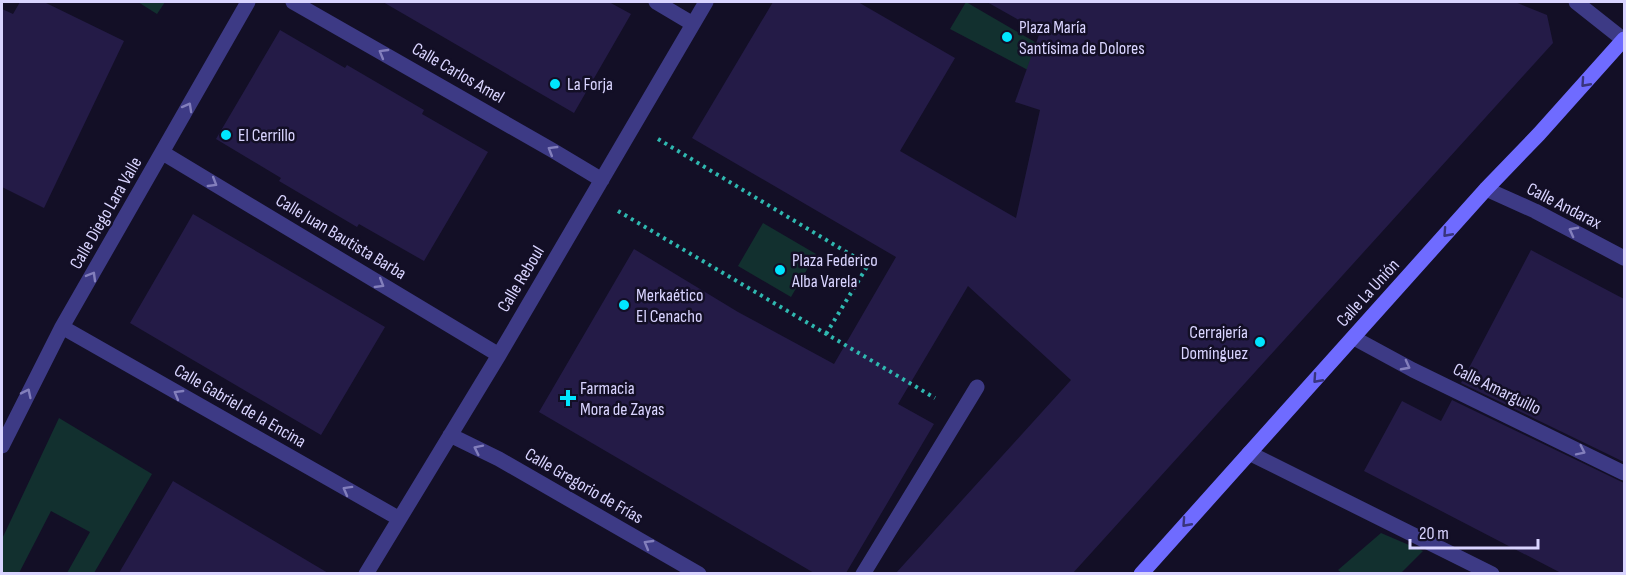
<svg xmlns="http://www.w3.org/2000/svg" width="1626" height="575" font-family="'Sofia Sans Condensed',sans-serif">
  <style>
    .green { fill: #12302f }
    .building { fill: #241b47 }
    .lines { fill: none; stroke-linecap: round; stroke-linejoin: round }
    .path { stroke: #2fb8b0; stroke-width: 4; stroke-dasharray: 3 4.5; stroke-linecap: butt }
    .lane { stroke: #3d3a85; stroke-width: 15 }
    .street { stroke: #3d3a85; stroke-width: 15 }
    .secondary { stroke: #6f6bff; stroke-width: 15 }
    .oneway { stroke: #837fbc }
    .oneway2 { stroke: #38347d }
    .poi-dot { fill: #00e5ff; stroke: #130f26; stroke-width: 2 }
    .labels { text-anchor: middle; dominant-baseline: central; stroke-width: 5; stroke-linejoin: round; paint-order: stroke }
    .poi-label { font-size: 18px; fill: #d9d4ff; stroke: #130f26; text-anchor: start }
    .street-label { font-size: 18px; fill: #d9d4ff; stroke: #130f26 }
  </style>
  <rect width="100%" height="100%" fill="#130f26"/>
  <!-- green -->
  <path class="green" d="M138,2H165L157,14Z
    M966,2L1057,55L1047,80L950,29Z
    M763,223L816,254L791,297L738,266Z
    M59,418L152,474L94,573H67L90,532L51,511L19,573H3L2,539Z
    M1381,533L1423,551L1401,573H1342L1338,570Z"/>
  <!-- building -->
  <path class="building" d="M20,2H44L124,41L44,208L2,187V9L13,14Z
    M383,2H609L631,14L574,113Z
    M773,2H858L955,58L900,151L1016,218L1040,110L1015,102L1040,32L987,2H1515L1547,15L1553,43L1073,573H896L1071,380L968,286L898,404L934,424L846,573H814L539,412L634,249L738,312L834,364L896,257L692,138Z
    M280,30L345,68L347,65L424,110L422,114L488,152L424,261L359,224L357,227L279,181L281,178L216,139Z
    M193,214L385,327L321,435L130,323Z
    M1531,250L1624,299V462L1461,383Z
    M1452,400L1624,483V573H1561L1364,471L1402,401L1441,421Z
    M173,481L259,532L328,573H119Z"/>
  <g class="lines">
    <!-- path -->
    <path class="path" d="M658,139L868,265L826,334
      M618,211L935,398"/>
    <!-- lane -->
    <path class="lane" d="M863,574L977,387"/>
    <!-- street -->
    <path class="street" d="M293,2L552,150L602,180
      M656,2L693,24
      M1576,2L1624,40
      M163,153L499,355
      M1486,189L1535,211L1624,258
      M62,327L398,518
      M1354,338L1413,370L1624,473
      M450,435L499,459L699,574
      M2,446L62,327L248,2
      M1249,453L1492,574
      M366,574L499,355L706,2"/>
    <!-- secondary -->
    <path class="secondary" d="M1141,574L1486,189L1539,134L1624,39"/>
  </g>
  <!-- one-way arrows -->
  <defs><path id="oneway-chevron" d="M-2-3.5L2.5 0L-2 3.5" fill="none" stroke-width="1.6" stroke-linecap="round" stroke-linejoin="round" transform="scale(1.5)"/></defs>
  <g class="oneway">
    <use href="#oneway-chevron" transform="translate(383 53) rotate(-150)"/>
    <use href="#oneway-chevron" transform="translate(188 107) rotate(-61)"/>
    <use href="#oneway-chevron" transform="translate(552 150) rotate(-149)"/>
    <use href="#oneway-chevron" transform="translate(213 183) rotate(31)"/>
    <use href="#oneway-chevron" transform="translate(1573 231) rotate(-152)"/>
    <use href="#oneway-chevron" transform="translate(92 276) rotate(-60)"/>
    <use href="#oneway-chevron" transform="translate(380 284) rotate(31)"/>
    <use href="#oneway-chevron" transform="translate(1406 366) rotate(28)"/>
    <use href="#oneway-chevron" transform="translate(27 393) rotate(-64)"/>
    <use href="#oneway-chevron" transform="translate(178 394) rotate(-150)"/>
    <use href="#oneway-chevron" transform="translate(478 449) rotate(-154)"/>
    <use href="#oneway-chevron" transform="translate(1581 451) rotate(26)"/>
    <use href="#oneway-chevron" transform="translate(347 490) rotate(-151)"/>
    <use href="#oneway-chevron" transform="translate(648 544) rotate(-150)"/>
  </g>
  <g class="oneway2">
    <use href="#oneway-chevron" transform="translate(1585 83) rotate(132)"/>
    <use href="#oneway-chevron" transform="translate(1447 233) rotate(132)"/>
    <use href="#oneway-chevron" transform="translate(1317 379) rotate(132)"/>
    <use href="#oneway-chevron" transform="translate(1186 523) rotate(132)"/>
  </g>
  <!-- markers -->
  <g class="poi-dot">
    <circle cx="1007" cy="37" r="6"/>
    <circle cx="555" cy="84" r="6"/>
    <circle cx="226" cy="135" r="6"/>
    <circle cx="780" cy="270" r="6"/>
    <circle cx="624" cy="305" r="6"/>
    <circle cx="1260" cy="342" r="6"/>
    <path d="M565 389h6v6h6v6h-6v6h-6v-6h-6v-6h6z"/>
  </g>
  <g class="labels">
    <!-- poi labels -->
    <g class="poi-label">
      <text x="1019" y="27">Plaza María<tspan x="1019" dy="21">Santísima de Dolores</tspan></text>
      <text x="567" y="84">La Forja</text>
      <text x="238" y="135">El Cerrillo</text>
      <text x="792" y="260">Plaza Federico<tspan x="792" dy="21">Alba Varela</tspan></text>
      <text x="636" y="295">Merkaético<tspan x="636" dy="21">El Cenacho</tspan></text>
      <text x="1248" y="332" text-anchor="end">Cerrajería<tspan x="1248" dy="21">Domínguez</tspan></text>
      <text x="580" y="388">Farmacia<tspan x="580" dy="21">Mora de Zayas</tspan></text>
    </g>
    <!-- street labels -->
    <g class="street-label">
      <text transform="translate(458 73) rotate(30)">Calle Carlos Amel</text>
      <text transform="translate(1564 206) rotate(27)">Calle Andarax</text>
      <text transform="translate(106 213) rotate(-60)">Calle Diego Lara Valle</text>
      <text transform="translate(341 237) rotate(31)">Calle Juan Bautista Barba</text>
      <text transform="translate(521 279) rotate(-59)">Calle Reboul</text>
      <text transform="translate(1368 293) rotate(-48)">Calle La Unión</text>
      <text transform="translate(1497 389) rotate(26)">Calle Amarguillo</text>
      <text transform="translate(240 406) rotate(30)">Calle Gabriel de la Encina</text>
      <text transform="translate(584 486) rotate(30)">Calle Gregorio de Frías</text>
    </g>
  </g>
  <!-- border -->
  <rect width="1626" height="575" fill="none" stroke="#d9d4ff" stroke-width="6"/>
  <!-- scale -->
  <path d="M1410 539v9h128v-9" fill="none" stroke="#d9d4ff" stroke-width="3"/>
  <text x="1419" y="539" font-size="18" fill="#d9d4ff" stroke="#130f26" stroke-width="4.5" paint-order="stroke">20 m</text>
</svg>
